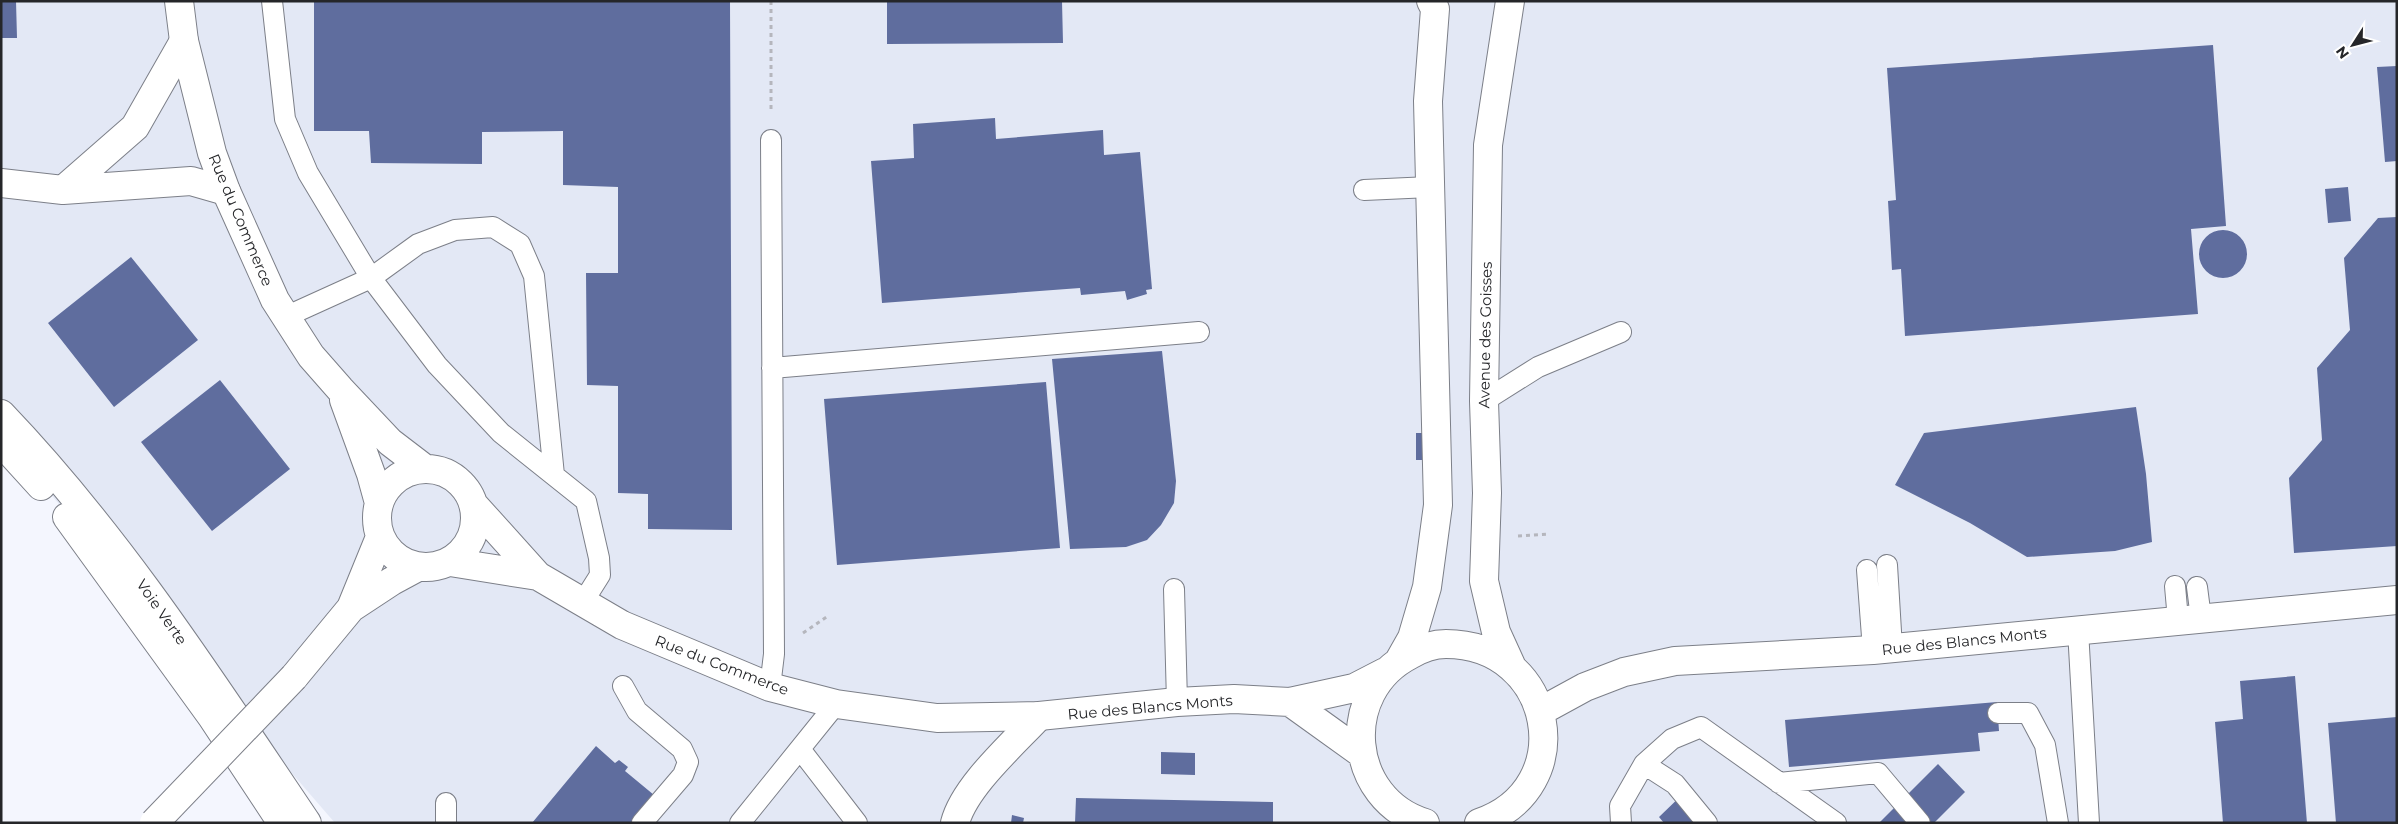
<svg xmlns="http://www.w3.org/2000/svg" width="2398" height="824" font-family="Montserrat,sans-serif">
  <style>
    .built { fill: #e3e8f5 }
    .building { fill: #5f6d9e }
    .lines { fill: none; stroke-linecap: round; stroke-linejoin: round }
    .service-casing { stroke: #7c7f88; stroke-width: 22 }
    .minor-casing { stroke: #7c7f88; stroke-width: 30 }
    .secondary-casing { stroke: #7c7f88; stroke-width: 30 }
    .path { stroke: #b5b6bd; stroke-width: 3; stroke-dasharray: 4 4; stroke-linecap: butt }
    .service { stroke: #fff; stroke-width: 20 }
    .minor { stroke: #fff; stroke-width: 28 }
    .secondary { stroke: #fff; stroke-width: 28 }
    .minor-bridge-casing { stroke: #7c7f88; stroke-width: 30; stroke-linecap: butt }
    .minor-bridge { stroke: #fff; stroke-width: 28 }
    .labels { text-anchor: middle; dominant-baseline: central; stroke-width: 4.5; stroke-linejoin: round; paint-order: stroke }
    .street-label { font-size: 15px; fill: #252629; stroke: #fff }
  </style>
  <rect width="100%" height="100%" fill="#f4f6fe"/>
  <!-- built -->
  <path class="built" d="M1,1H2397V823H335L1,437Z"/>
  <!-- building -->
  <path class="building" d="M1,1H16L17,38H1Z
    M314,1H730L732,530L648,529V494L618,493V386L587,385L586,273H618V187L563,185V131L482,132V164L371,163L369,131H314Z
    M887,1H1062L1063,43L887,44Z
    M2213,45L2226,226L2191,229L2198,314L1905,336L1901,269L1892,270L1888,201L1896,200L1887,68Z
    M2397,66V161L2385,162L2377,67Z
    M995,118L996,139L1103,130L1104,155L1140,152L1152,289L1146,290L1147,294L1127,300L1125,291L1081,295L1080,288L882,303L871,161L914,158L913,124Z
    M2348,187L2351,221L2328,223L2325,189Z
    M2397,217V546L2294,553L2289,478L2322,440L2317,368L2350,330L2344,258L2378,218Z
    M2199 254a24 24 0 1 1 48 0a24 24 0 1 1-48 0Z
    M131,257L198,340L114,407L48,323Z
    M1162,351L1176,481L1174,503L1161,525L1147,540L1126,547L1070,549L1052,359Z
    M220,380L290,469L212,531L141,442Z
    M1046,382L1060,548L837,565L824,399Z
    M2136,407L2146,474L2152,542L2115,551L2027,557L1970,523L1895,485L1924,433Z
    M1416,433H1424L1423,460H1416Z
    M2295,676L2307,823H2223L2215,722L2243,719L2240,681Z
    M1997,702L1999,731L1978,733L1980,751L1789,767L1785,720Z
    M2397,717V823H2336L2328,723Z
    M596,746L615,763L619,760L628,767L625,771L654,795L631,823H532Z
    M1161,752L1195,753V775L1161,774Z
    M1938,764L1965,792L1934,823H1879Z
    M1687,790L1701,823H1664L1659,817Z
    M1076,798L1273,802V823H1075Z
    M1012,815L1024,818L1023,823H1011Z"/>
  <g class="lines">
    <!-- service casing -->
    <g class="service-casing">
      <path id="service" d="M272,1L285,119L308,173L371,278L437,365L501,433L586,501L599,558L600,575L583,602
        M1364,190L1430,187
        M285,317L371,278L418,244L455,230L493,227L520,244L534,276L554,475
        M772,368L1199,332
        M1484,401L1538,367L1621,332
        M1887,565L1892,648
        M1867,570L1873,650
        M2175,586L2178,620
        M2197,587L2201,618
        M1174,589L1177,702
        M2078,630L2089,823
        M623,686L637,711L682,749L688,762L683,775L642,823
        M770,687L774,654L771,140
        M1998,713H2028L2045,745L2058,823
        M800,749L857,823
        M1644,764L1675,784L1707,823
        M1779,783L1878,773L1920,823
        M446,803V823
        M740,823L836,704
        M1621,823L1620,806L1644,764L1672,739L1701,727L1836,823"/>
    </g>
    <!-- minor casing -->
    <g class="minor-casing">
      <path id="minor" d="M179,1L184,41L212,153L226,191L275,300L311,356L340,389L390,442L424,468
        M1510,1L1488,145L1484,401L1487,493L1484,581L1496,632L1511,665
        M344,400L371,474L379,503
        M377 518a49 49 0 1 1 98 0a49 49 0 1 1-98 0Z
        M474,505L538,576L622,625L770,687L836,704L937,718L1039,716L1177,702L1234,699L1290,702L1354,688L1385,672
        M450,562L538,576
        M351,608L392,581L418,567
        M1399,661L1412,638L1427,587L1438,505L1428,101L1435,9L1431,1
        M294,677L351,608L380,537
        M1290,702L1361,753
        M1541,711L1585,687L1624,672L1675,661L1873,650L2397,600
        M1425,823C1347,799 1338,692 1410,655C1420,649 1433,644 1446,644C1554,644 1582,788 1479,823"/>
    </g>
    <!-- secondary casing -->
    <g class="secondary-casing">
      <path id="secondary" d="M1,183L63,190L191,181L226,191
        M63,190L135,127L184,41
        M1,414C119,537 212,682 307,823
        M1,442L41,486
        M67,517L212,717L282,823
        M955,823C964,787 1013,744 1039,716"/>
    </g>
    <!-- path -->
    <path class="path" d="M771,1V111
      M1518,536L1549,534
      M803,633L828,616"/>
    <!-- service -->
    <use href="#service" class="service"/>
    <!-- minor -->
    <use href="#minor" class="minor"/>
    <!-- secondary -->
    <use href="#secondary" class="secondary"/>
    <!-- minor-bridge casing -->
    <g class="minor-bridge-casing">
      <path id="minor-bridge" d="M154,823L294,677"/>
    </g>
    <!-- minor-bridge -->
    <use href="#minor-bridge" class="minor-bridge"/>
  </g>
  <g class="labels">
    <!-- street labels -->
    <g class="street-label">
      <text transform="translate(241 220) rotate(67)">Rue du Commerce</text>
      <text transform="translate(1485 335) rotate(-89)">Avenue des Goisses</text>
      <text transform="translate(162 612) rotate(55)">Voie Verte</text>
      <text transform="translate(1964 641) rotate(-6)">Rue des Blancs Monts</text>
      <text transform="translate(722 665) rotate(21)">Rue du Commerce</text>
      <text transform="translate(1150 707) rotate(-5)">Rue des Blancs Monts</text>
    </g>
  </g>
  <!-- border -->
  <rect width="2398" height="824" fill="none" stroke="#252629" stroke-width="5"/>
  <!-- north arrow -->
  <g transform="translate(2353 45) rotate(234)" stroke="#ffffff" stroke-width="4" paint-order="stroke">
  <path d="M0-4L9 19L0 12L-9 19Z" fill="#252629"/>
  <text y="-8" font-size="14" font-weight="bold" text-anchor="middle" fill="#252629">N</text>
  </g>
</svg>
